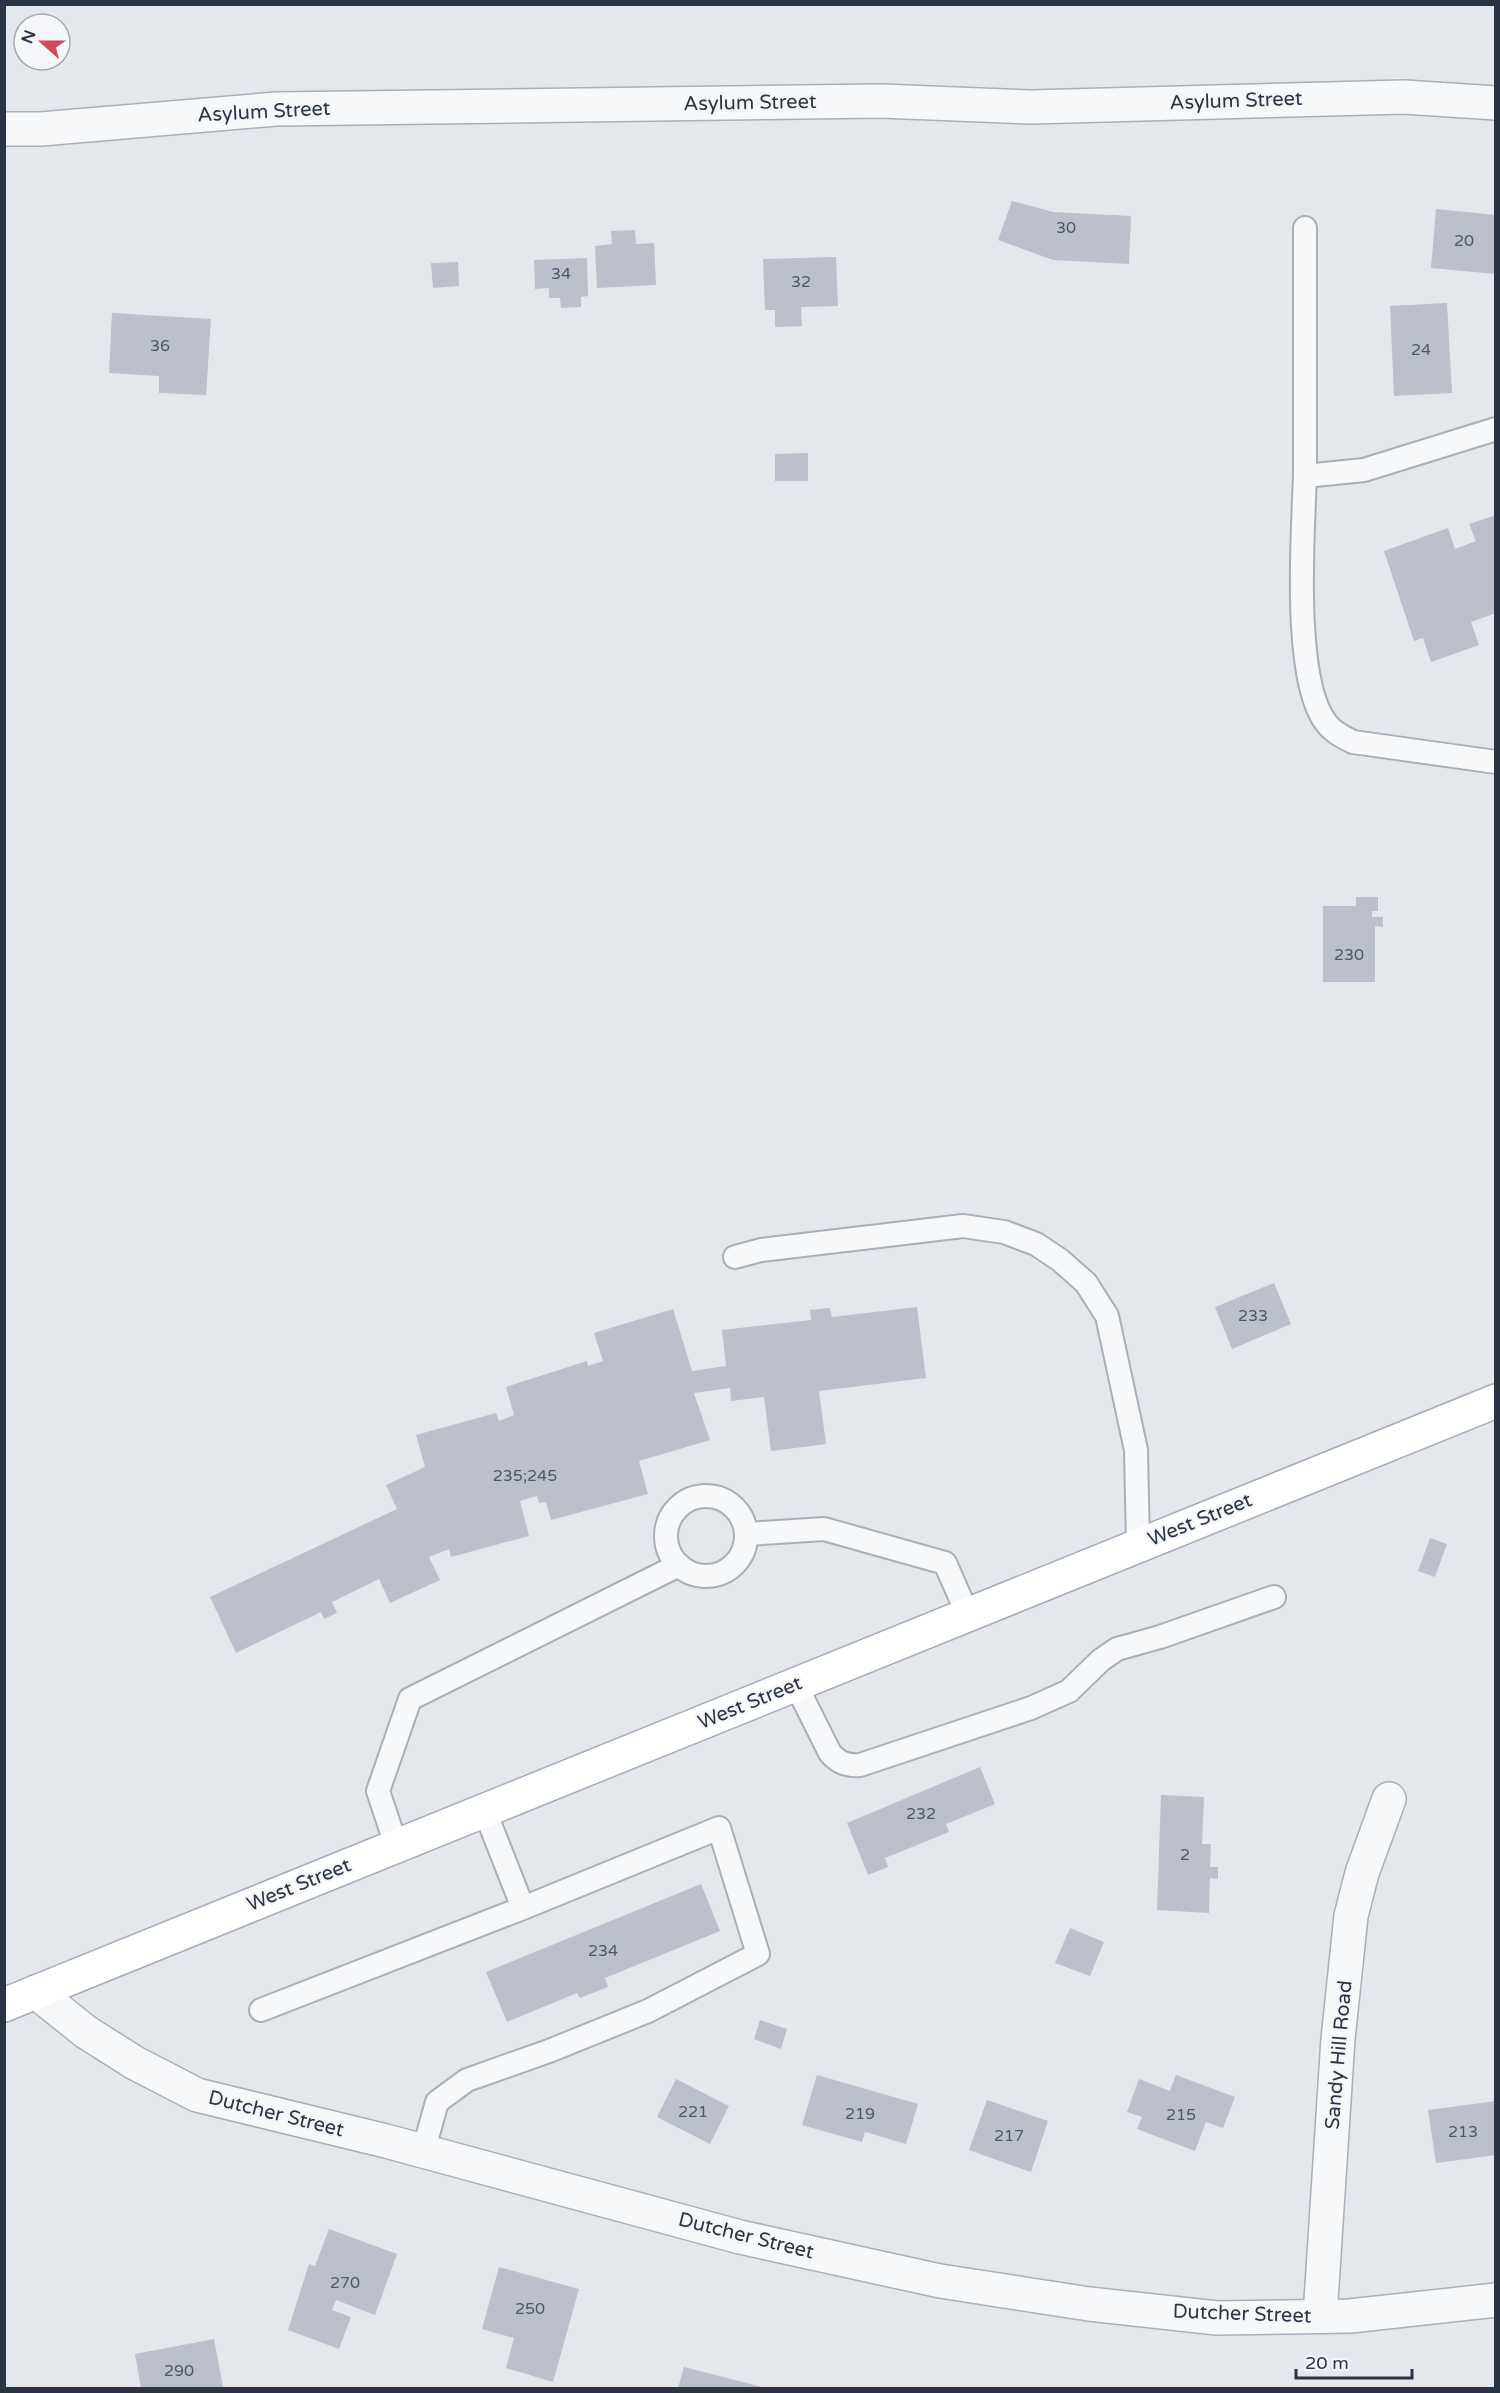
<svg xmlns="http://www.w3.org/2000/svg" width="1500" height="2393" font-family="'Varela Round',sans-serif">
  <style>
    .building { fill: #bbc0ca }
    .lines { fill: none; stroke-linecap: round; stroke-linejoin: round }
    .service-casing { stroke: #a9aeb7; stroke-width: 26 }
    .minor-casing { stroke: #a9aeb7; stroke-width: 36 }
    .tertiary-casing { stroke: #a9aeb7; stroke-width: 36 }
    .primary-casing { stroke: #a3abb8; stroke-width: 36 }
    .service { stroke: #f7f8fa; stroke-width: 22 }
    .minor { stroke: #f7f8fa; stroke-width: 33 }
    .tertiary { stroke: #f7f8fa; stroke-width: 33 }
    .primary { stroke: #fff; stroke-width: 33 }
    .labels { text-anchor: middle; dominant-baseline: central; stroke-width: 4.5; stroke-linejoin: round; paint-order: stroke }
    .number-label { font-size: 16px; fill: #4f5766 }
    .street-label { font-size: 20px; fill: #2b3445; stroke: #f4f6f9 }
  </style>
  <rect width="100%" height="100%" fill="#e4e7ec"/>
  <!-- building -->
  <path class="building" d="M1012,201L1053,212L1131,216L1129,264L1053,260L998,240Z
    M1436,209L1496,215V274L1431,268Z
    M635,230L636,244L654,243L656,285L597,288L595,246L612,244L611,231Z
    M836,257L838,306L801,307L802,326L775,327V310H765L763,259Z
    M587,258L588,296L581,297V307L561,308L560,298H549V288L535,289L534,260Z
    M458,262L459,286L433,288L431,263Z
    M1447,303L1452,393L1394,396L1390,306Z
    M112,313L211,319L206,395L159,393V376L109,373Z
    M808,453V481H775V454Z
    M1496,515V613L1471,622L1479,645L1431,662L1423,638L1414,641L1384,551L1448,528L1455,549L1476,541L1469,524Z
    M1356,897H1378V911H1372V917H1383V927L1375,926V982H1323V906H1356Z
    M1274,1283L1291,1324L1232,1349L1215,1307Z
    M917,1307L926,1378L819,1391L826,1444L771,1451L764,1397L731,1401L730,1388L694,1393L710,1440L639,1461L648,1494L551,1520L546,1502L539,1503L537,1496L520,1501L529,1536L451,1557L449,1549L429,1557L440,1580L390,1603L379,1579L332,1602L337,1613L324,1619L321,1612L236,1653L210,1597L397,1509L386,1485L425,1467L416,1435L496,1413L499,1421L514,1415L506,1387L587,1361L588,1366L603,1361L594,1333L673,1309L692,1371L726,1366L722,1330L811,1320L810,1310L830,1308L832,1317Z
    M1430,1538L1447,1544L1435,1577L1418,1571Z
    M980,1767L995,1804L946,1824L949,1832L885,1858L888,1867L868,1875L847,1823Z
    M1161,1795L1204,1797L1202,1844H1211L1210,1867H1218V1879L1210,1878L1209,1913L1157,1910Z
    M701,1884L720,1931L605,1978L608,1987L580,1998L577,1993L507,2022L486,1972Z
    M1070,1928L1104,1942L1090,1976L1055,1963Z
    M760,2020L787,2029L781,2049L754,2039Z
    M817,2075L918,2104L906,2144L865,2132L862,2142L802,2125Z
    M1176,2075L1235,2097L1223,2128L1206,2122L1195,2151L1137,2129L1142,2117L1127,2112L1139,2079L1170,2091Z
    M676,2079L729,2106L710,2144L657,2117Z
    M987,2100L1048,2121L1031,2172L969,2150Z
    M1496,2101V2155L1436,2163L1428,2110Z
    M329,2229L397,2254L375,2315L336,2300L332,2310L351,2317L339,2349L288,2330L309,2264L315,2266Z
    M499,2267L579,2289L553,2382L506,2368L514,2338L482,2329Z
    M214,2339L223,2387L141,2388L135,2354Z
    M684,2367L766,2388H678Z"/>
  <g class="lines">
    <!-- service casing -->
    <g class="service-casing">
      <path id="service" d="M1496,429L1364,470L1305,476C1303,532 1292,682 1327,724C1333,732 1343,737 1353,742L1496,762
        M1305,476V228
        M735,1257L761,1250L963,1226L1004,1232L1036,1244L1060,1260L1086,1283L1107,1316L1136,1450L1138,1545
        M666 1536a40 40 0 1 1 80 0a40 40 0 1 1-80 0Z
        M747,1534L824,1529L945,1563L968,1615
        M796,1685L830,1753C839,1763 847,1766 860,1765L1031,1708L1069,1691L1101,1660L1117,1649L1160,1637L1274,1597
        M396,1845L378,1791L410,1699L679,1565
        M261,2010L523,1908L484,1809
        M423,2152L437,2102L467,2080L549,2051L648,2011L758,1954L719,1828L523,1908"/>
    </g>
    <!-- minor casing -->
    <g class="minor-casing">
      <path id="minor" d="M4,129H41L276,109L881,101L1031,107L1404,97L1496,103
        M1320,2316L1338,2039L1351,1916L1362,1873L1389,1799"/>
    </g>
    <!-- tertiary casing -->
    <g class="tertiary-casing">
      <path id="tertiary" d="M36,1992L86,2032L135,2063L197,2095L386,2141L740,2237L940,2281L1089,2304L1217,2318L1350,2316L1496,2300"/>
    </g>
    <!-- primary casing -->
    <g class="primary-casing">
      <path id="primary" d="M4,2005L1496,1401"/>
    </g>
    <!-- service -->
    <use href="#service" class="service"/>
    <!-- minor -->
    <use href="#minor" class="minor"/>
    <!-- tertiary -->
    <use href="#tertiary" class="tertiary"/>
    <!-- primary -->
    <use href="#primary" class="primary"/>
  </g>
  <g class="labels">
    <!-- number labels -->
    <g class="number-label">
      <text x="1066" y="228">30</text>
      <text x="1464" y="241">20</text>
      <text x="561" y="274">34</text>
      <text x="801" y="282">32</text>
      <text x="160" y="346">36</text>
      <text x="1421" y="350">24</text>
      <text x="1349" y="955">230</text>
      <text x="1253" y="1316">233</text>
      <text x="525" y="1476">235;245</text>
      <text x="921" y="1814">232</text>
      <text x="1185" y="1855">2</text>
      <text x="603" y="1951">234</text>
      <text x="693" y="2112">221</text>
      <text x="860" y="2114">219</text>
      <text x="1181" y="2115">215</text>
      <text x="1463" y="2132">213</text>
      <text x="1009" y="2136">217</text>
      <text x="345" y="2283">270</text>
      <text x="530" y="2309">250</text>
      <text x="179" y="2371">290</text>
    </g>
    <!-- street labels -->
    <g class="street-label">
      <text transform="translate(1236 101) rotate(-2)">Asylum Street</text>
      <text transform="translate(750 103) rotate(-1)">Asylum Street</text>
      <text transform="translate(264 112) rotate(-3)">Asylum Street</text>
      <text transform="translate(1200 1520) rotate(-22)">West Street</text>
      <text transform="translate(750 1703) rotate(-22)">West Street</text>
      <text transform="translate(299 1885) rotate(-22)">West Street</text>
      <text transform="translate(1339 2055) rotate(-85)">Sandy Hill Road</text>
      <text transform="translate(276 2114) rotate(14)">Dutcher Street</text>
      <text transform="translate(746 2236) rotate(14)">Dutcher Street</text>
      <text transform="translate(1242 2314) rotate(2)">Dutcher Street</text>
    </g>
  </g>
  <!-- border -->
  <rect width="1500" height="2393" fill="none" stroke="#2b3445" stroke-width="12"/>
  <!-- north arrow -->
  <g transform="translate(42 42) rotate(291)"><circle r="28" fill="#f4f6f9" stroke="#a4a8b1" stroke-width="1.5"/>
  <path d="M0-4.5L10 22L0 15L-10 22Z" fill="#d1495b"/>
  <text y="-9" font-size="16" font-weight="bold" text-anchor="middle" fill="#2b3445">N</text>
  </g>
  <!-- scale -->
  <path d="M1296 2369v9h116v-9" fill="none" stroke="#2b3445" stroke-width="3"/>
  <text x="1305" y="2369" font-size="18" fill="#2b3445" stroke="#f4f6f9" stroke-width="4.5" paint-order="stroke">20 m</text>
</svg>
